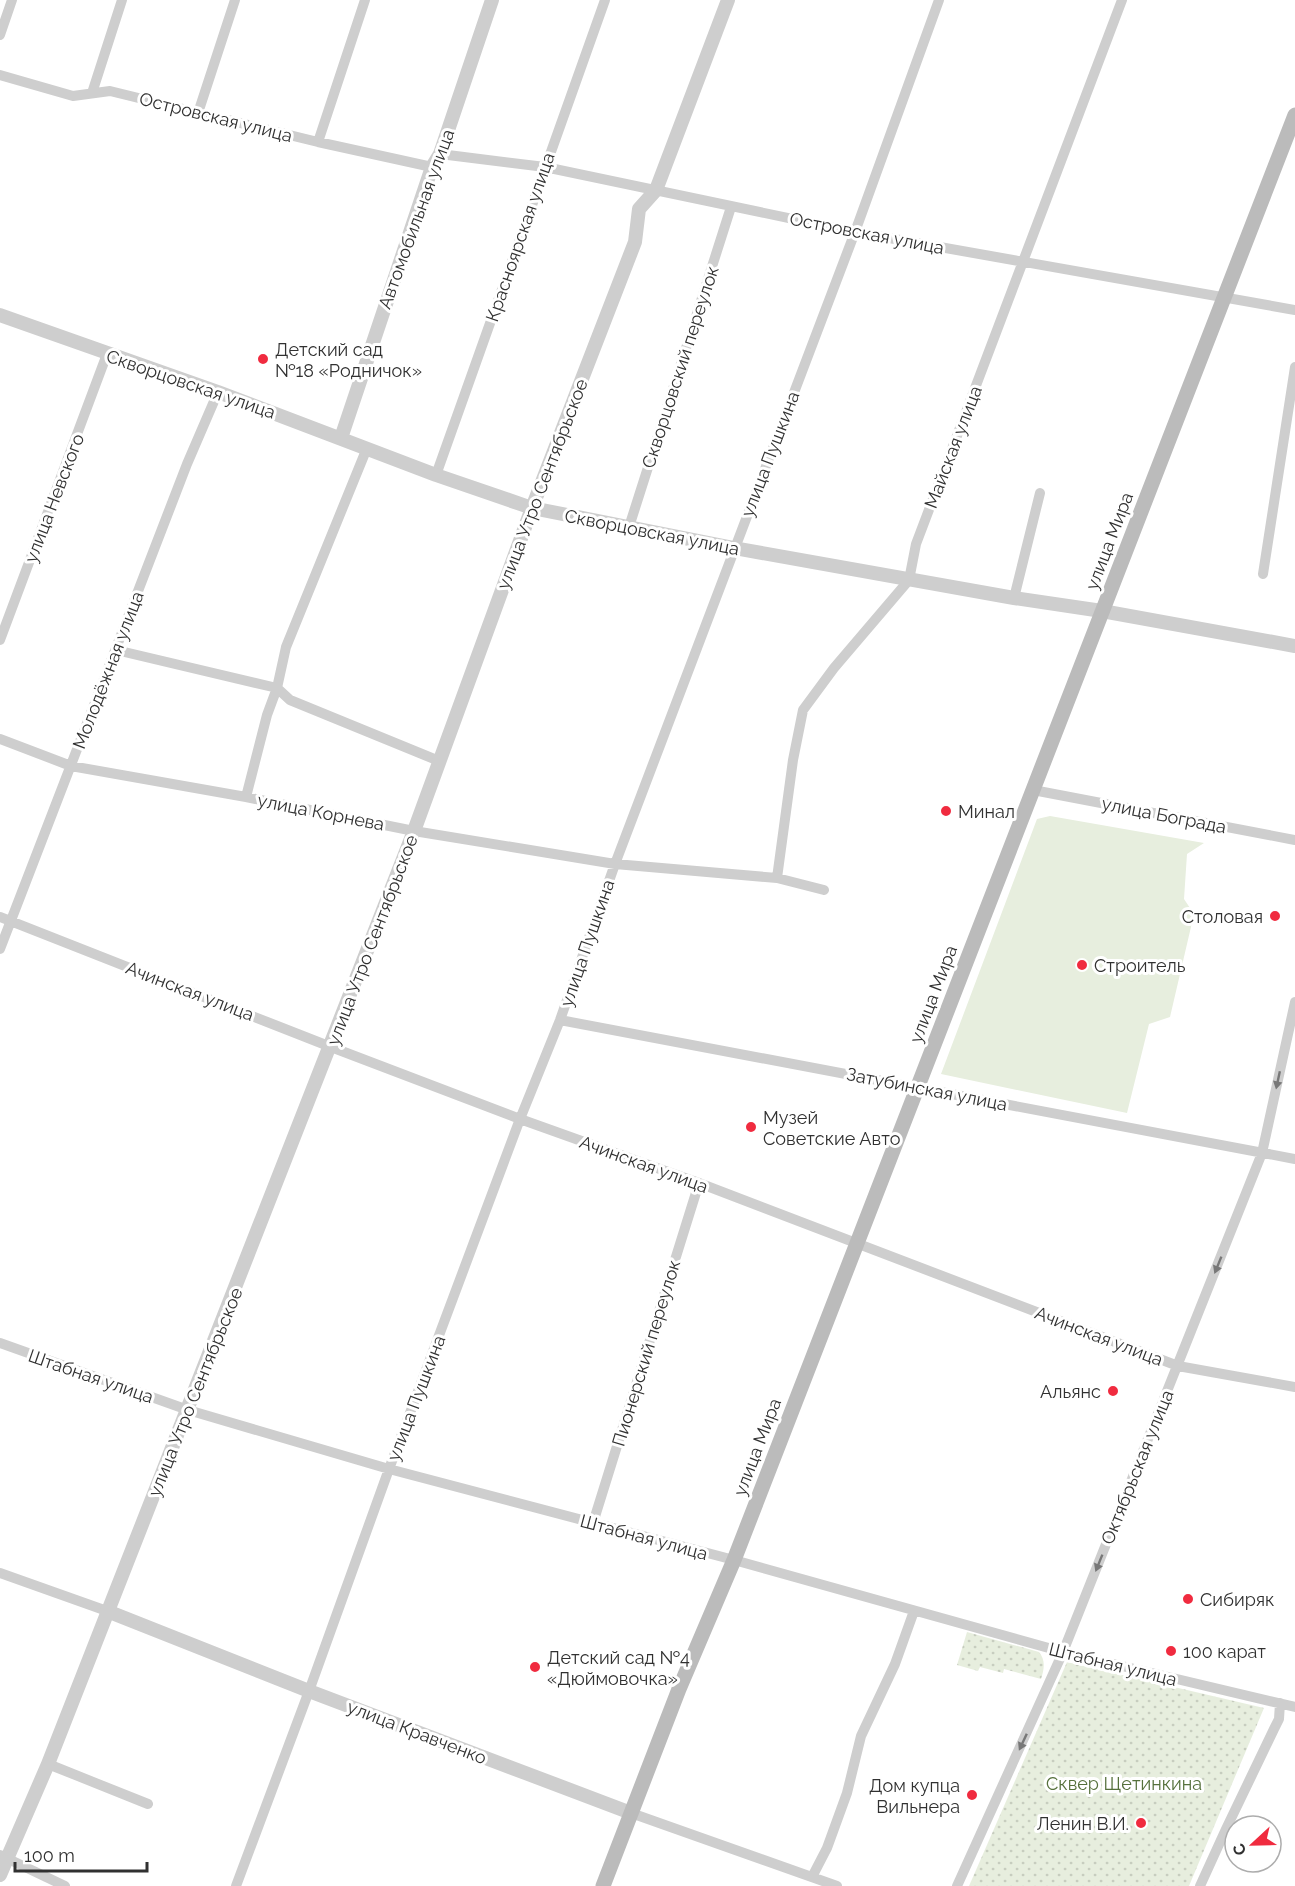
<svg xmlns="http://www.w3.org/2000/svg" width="1295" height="1886" font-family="Raleway,sans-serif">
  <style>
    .grass { fill: #e7eede }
    .park { fill: url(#park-dots) }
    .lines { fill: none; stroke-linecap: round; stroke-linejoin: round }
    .minor { stroke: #cecece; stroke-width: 10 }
    .tertiary { stroke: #cecece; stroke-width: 14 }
    .secondary { stroke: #bbb; stroke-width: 15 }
    .oneway { fill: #787878 }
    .poi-dot { fill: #f02b3f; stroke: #fff; stroke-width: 2 }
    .labels { text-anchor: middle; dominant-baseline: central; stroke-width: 6; stroke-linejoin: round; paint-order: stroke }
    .street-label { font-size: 18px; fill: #313131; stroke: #fff }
    .poi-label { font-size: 18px; fill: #313131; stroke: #fff; text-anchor: start }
    .park-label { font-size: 18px; fill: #55703b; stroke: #fff }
  </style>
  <defs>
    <pattern id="park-dots" width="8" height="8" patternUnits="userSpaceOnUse" patternTransform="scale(1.5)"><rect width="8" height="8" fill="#e7eede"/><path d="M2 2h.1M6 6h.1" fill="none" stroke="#c7cdbf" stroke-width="1.8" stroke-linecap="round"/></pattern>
  </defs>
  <rect width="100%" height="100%" fill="#fff"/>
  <!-- grass -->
  <path class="grass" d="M1050,816L1204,843L1187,854L1184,899L1194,914L1170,1017L1149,1024L1127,1113L941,1074L1037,819Z"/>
  <!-- park -->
  <path class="park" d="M967,1632L1039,1652C1046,1661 1044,1669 1041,1679L1004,1669L1003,1673L980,1667L978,1671L957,1665Z
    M1067,1662L1264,1708L1189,1886H969Z"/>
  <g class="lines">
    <!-- minor -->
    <path class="minor" d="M0,35L12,0
      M0,75L73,96L110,91L318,142L432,167
      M92,93L122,0
      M198,113L235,0
      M318,142L365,0
      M440,154L545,167L855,232L1295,310
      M436,475L605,0
      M629,527L731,207
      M1263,574L1295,367
      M1014,598L1040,493
      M0,640L107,354
      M116,650L277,688L290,700L439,761
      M0,739L71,766L246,797L414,831L615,864L777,878L824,890
      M1033,790L1295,840
      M246,797L267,715L277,688L286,647L367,448
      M777,878L793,760L803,710L834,668L909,580L916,544L1122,0
      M0,917L331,1047L520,1119L699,1183L1178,1366L1295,1387
      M0,949L187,464L218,392
      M560,1020L1295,1159
      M0,1343L188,1410L389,1469L734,1560L1063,1652L1295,1707
      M593,1523L699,1183
      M0,1573L107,1611
      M48,1764L148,1804
      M631,1813L837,1886
      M0,1855L65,1886
      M812,1877L827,1848L847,1793L861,1736L895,1664L914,1611
      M236,1886L309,1691L389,1469L520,1119L560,1020L615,864L855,232L939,0
      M957,1886L1063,1652L1262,1153L1295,1002
      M1200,1886L1226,1829L1274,1729L1279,1719L1280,1703"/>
    <!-- tertiary -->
    <path class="tertiary" d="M0,315L218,392L436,475L532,508L734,548L1014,598L1102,611L1295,646
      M341,438L432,167L440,154L492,0
      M107,1611L309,1691L631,1813
      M0,1875L48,1764L414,831L532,508L635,242L639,209L656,190L728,0"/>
    <!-- secondary -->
    <path class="secondary" d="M603,1886L679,1689L734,1560L1295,115"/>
  </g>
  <!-- one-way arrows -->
  <defs><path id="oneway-solid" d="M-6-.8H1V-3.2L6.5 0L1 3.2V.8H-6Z" transform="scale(1.5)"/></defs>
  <g class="oneway">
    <use href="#oneway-solid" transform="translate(1278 1080) rotate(102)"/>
    <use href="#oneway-solid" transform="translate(1218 1265) rotate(112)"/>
    <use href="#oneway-solid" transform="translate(1099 1563) rotate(112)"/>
    <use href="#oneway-solid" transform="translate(1023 1742) rotate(115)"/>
  </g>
  <!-- markers -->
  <g class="poi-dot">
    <circle cx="263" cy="359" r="6"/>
    <circle cx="946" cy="811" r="6"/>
    <circle cx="1275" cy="916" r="6"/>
    <circle cx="1082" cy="965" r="6"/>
    <circle cx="751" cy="1127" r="6"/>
    <circle cx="1113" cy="1391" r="6"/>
    <circle cx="1188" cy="1599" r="6"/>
    <circle cx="1171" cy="1651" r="6"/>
    <circle cx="535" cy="1667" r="6"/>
    <circle cx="972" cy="1795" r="6"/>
    <circle cx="1141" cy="1823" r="6"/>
  </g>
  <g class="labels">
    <!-- street labels -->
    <g class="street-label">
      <text transform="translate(216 117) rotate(14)">Островская улица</text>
      <text transform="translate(416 219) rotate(-70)">Автомобильная улица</text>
      <text transform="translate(867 233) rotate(11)">Островская улица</text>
      <text transform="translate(520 237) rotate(-71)">Красноярская улица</text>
      <text transform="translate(680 367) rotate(-72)">Скворцовский переулок</text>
      <text transform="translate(191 384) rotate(19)">Скворцовская улица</text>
      <text transform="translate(953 447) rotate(-69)">Майская улица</text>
      <text transform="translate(770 454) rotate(-69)">улица Пушкина</text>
      <text transform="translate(542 484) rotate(-69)">улица Утро Сентябрьское</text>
      <text transform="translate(54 498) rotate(-69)">улица Невского</text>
      <text transform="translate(652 532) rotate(11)">Скворцовская улица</text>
      <text transform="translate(1109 541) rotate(-69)">улица Мира</text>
      <text transform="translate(108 670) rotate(-69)">Молодёжная улица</text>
      <text transform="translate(321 812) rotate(11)">улица Корнева</text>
      <text transform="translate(1164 815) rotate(11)">улица Бограда</text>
      <text transform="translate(372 940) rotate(-69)">улица Утро Сентябрьское</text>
      <text transform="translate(587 943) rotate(-71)">улица Пушкина</text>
      <text transform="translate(190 991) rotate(21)">Ачинская улица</text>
      <text transform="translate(933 994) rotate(-69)">улица Мира</text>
      <text transform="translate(927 1089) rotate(11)">Затубинская улица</text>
      <text transform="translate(644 1164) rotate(20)">Ачинская улица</text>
      <text transform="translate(1099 1336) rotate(21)">Ачинская улица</text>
      <text transform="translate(646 1353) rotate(-73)">Пионерский переулок</text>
      <text transform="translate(91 1376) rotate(19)">Штабная улица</text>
      <text transform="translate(195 1392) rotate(-68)">улица Утро Сентябрьское</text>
      <text transform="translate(416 1398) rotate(-69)">улица Пушкина</text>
      <text transform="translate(757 1447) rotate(-69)">улица Мира</text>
      <text transform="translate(1137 1467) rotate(-68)">Октябрьская улица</text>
      <text transform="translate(644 1537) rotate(15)">Штабная улица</text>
      <text transform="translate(1113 1664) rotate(14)">Штабная улица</text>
      <text transform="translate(417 1732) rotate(21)">улица Кравченко</text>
    </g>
    <!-- poi labels -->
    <g class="poi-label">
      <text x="275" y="349">Детский сад<tspan x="275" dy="21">№18 «Родничок»</tspan></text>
      <text x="958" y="811">Минал</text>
      <text x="1263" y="916" text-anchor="end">Столовая</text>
      <text x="1094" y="965">Строитель</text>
      <text x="763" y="1117">Музей<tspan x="763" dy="21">Советские Авто</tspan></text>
      <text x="1101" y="1391" text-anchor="end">Альянс</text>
      <text x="1200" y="1599">Сибиряк</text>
      <text x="1183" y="1651">100 карат</text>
      <text x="547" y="1657">Детский сад №4<tspan x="547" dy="21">«Дюймовочка»</tspan></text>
      <text x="960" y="1785" text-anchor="end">Дом купца<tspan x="960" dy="21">Вильнера</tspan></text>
      <text x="1129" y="1823" text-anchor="end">Ленин В.И.</text>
    </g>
    <!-- park labels -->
    <g class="park-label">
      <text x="1124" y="1783">Сквер Щетинкина</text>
    </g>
  </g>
  <!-- north arrow -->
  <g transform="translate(1253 1844) rotate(248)"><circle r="28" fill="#ffffff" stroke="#adadad" stroke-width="1.5"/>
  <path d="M0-4.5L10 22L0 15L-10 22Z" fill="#f02b3f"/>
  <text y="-9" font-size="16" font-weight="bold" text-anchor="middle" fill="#313131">С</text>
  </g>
  <!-- scale -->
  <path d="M15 1862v9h132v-9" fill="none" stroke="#313131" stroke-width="3"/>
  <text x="24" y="1862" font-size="18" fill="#313131" stroke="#ffffff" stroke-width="4.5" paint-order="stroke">100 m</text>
</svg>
